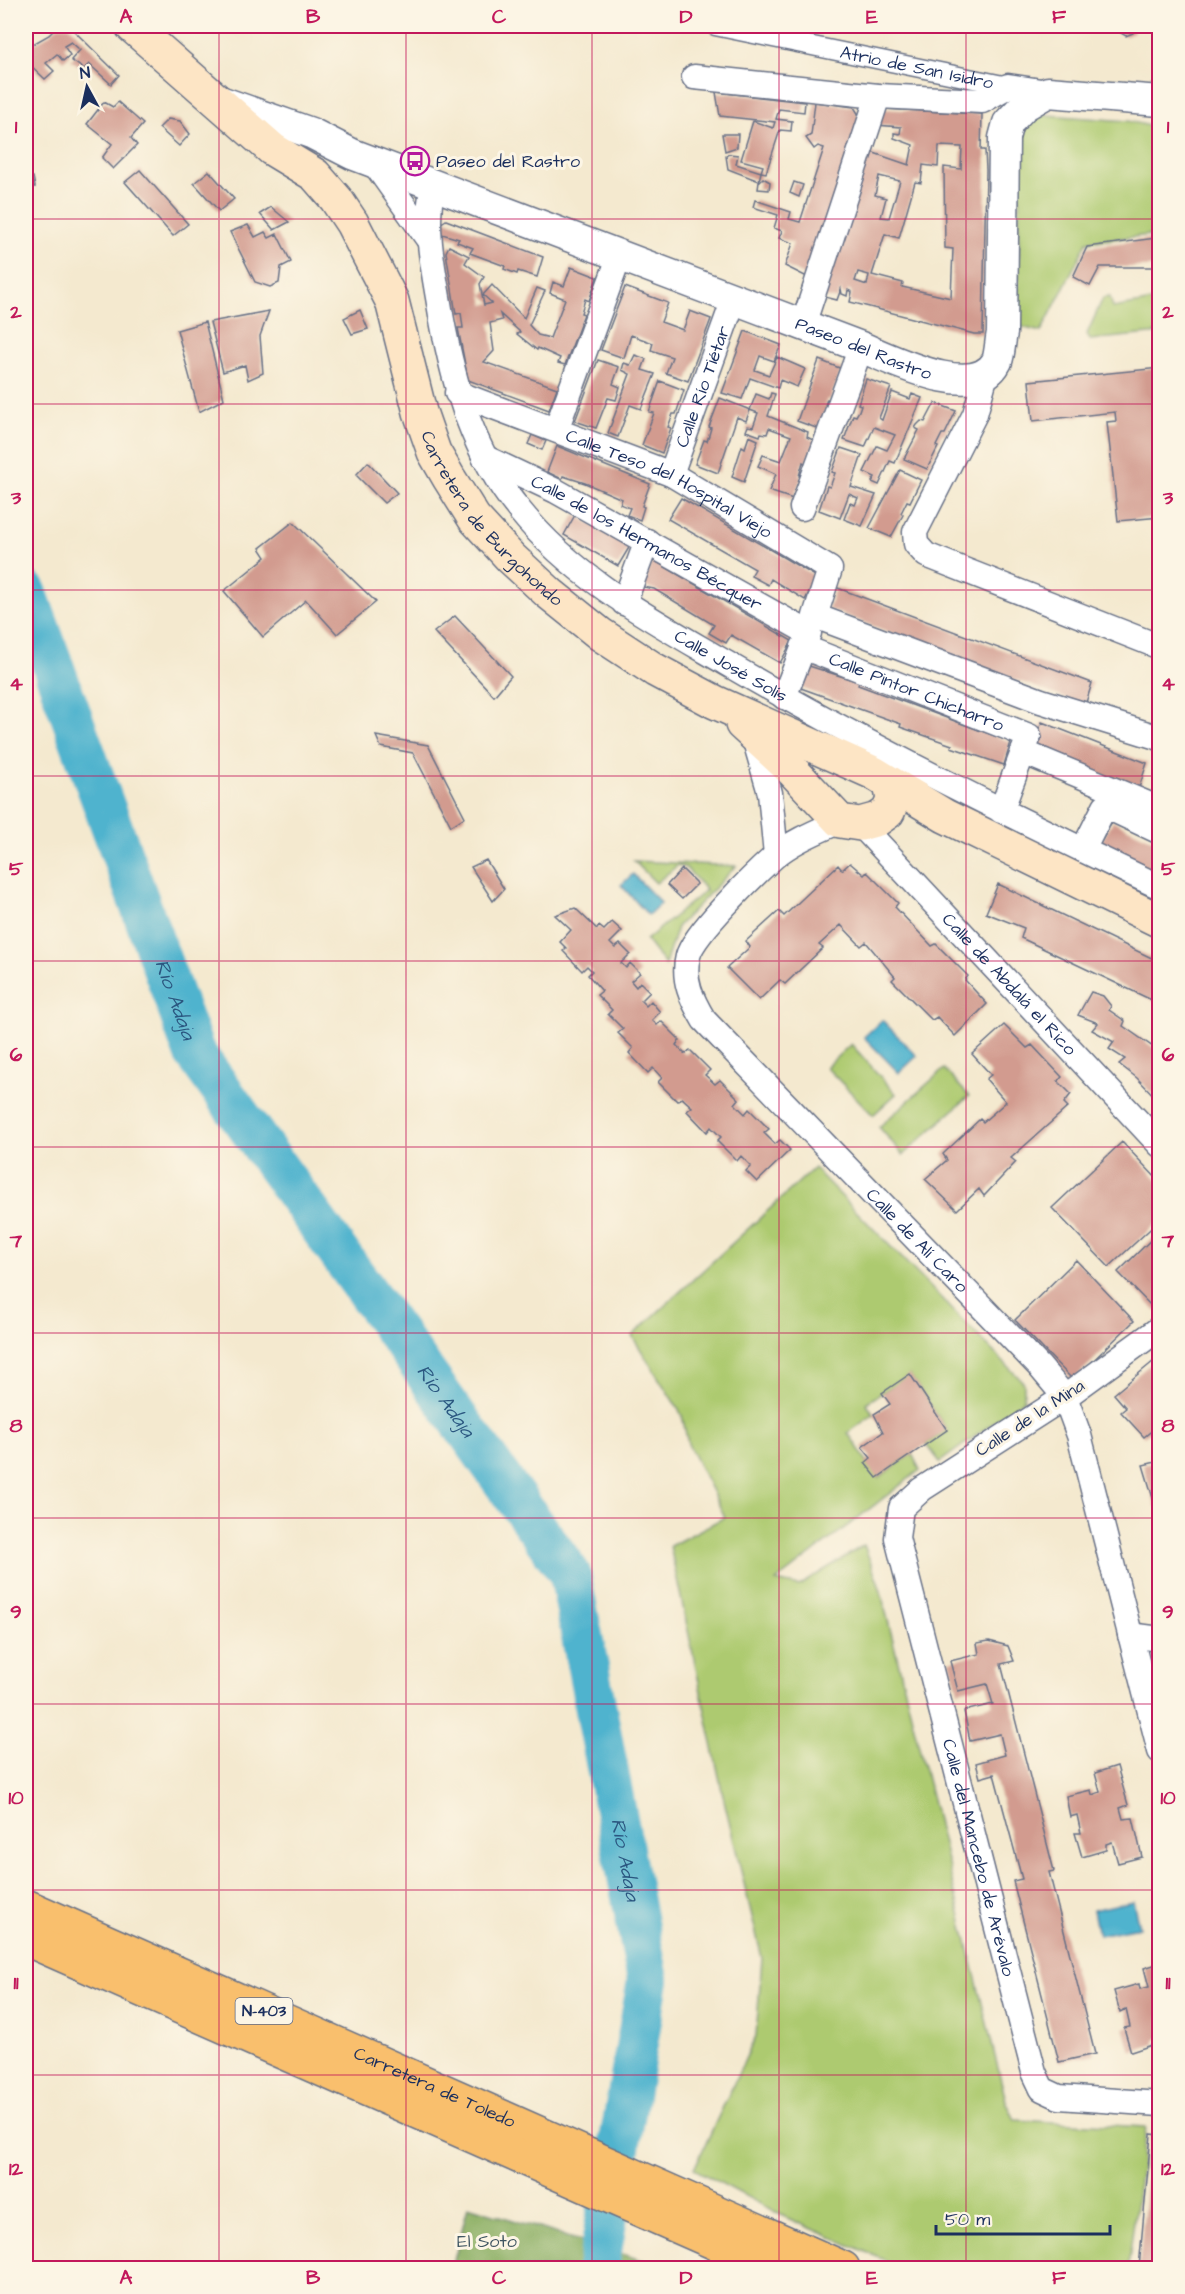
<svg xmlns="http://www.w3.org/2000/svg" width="1185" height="2294" font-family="'Architects Daughter',sans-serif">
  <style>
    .green { fill: #adca70; stroke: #647c67; stroke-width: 1.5 }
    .forest { fill: #8aae62; stroke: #526e60; stroke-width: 1.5 }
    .water { fill: #4fb3ce; stroke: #357196; stroke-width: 1.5 }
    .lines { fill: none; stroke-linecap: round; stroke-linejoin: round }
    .river { stroke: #4fb3ce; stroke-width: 42 }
    .building { fill: #d29b8f; fill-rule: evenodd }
    .pedestrian-casing { stroke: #677086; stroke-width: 21 }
    .minor-casing { stroke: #677086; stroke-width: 27 }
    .tertiary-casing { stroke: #677086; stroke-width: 33 }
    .secondary-casing { stroke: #677086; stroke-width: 36 }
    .trunk-casing { stroke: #677086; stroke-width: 36 }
    .pedestrian { stroke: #fff; stroke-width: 18 }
    .minor { stroke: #fff; stroke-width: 24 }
    .tertiary { stroke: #fff; stroke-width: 30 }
    .secondary { stroke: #fde5c5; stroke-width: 33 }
    .trunk { stroke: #f9bf6d; stroke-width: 33 }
    .grid { fill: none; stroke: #c2185b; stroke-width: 1.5; stroke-opacity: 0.55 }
    .labels { text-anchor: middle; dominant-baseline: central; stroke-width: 6; stroke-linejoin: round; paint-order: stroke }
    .shield { fill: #fcf5e5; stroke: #5e6a86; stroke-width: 1.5 }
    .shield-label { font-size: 16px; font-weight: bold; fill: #1b2f5e }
    .street-label { font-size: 18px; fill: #1b2f5e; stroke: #fcf5e5 }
    .poi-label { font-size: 18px; fill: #1b2f5e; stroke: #fcf5e5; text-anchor: start }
    .park-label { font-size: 18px; fill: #405662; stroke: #fcf5e5 }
    .water-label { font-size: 20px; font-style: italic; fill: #2b5780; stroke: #fcf5e5 }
    .neatline { fill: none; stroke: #c2185b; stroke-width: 2 }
    .grid-label { font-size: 20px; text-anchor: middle; font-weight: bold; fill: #c2185b }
  </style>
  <rect width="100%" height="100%" fill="#fcf5e5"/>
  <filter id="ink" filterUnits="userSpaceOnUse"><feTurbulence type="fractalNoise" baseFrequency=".0167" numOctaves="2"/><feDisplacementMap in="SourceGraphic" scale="12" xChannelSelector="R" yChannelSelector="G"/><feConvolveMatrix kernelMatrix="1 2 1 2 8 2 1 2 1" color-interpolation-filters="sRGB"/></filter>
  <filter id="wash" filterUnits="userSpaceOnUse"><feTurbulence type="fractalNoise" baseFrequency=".008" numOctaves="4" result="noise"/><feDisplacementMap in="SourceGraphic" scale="24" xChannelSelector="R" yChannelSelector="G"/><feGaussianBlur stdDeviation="1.35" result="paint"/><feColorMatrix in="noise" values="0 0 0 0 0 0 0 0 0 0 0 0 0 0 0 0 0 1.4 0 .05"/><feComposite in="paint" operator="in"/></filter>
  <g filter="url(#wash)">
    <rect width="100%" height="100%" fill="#f4e9cf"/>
    <!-- green -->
    <path class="green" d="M1033,114L1128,121L1159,128V234L1087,242L1041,332L1018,326L1020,146L1024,128Z
      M1110,297L1113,308L1159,300V333L1090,340L1087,334L1103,298Z
      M634,861L736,866L677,927L665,965L646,940L706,890L686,868L678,865L656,883Z
      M851,1044L896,1094L873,1115L826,1067Z
      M944,1069L969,1096L903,1155L879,1127Z
      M814,1168L1024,1383V1400L940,1462L926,1444L947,1430L910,1375L866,1403L874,1414L848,1433L878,1478L912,1454L920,1470L776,1581L799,1586L864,1545L880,1588L1006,2101L1015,2120L1146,2127L1128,2268H903L785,2217L694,2169L756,2036L762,1958L724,1800L670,1546L725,1517L688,1444L682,1415L632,1336Z"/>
    <!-- forest -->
    <path class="forest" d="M468,2206L645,2261L647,2268H452Z"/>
    <!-- water -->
    <path class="water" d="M633,874L661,903L648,915L621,885Z
      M882,1020L917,1056L899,1073L864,1037Z
      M1133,1901L1139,1927L1098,1935L1093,1910Z"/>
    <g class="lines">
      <!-- river -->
      <path class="river" id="s1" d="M26,592L194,1052L570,1574L648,1980L598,2268"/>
    </g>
    <g id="blocks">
      <!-- building -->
      <path class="building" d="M58,26H69L119,75L111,84L89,64L84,69L71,60L80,50L71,42L64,46L70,55L63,61L57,54L46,63L54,71L45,79L26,61V48L49,35Z
        M1116,26H1136L1133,33L1126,36L1119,32Z
        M716,92L805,102L804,112L779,109L776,119L792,121L791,131L780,130L766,173L761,172L763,166L741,160L753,121L773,128L775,122L720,116Z
        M104,102L113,107L118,102L143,124L131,138L137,145L113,169L102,158L112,144L87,124Z
        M815,102L854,107L864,123L811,279L785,266L793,243L779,238L782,231L774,228L778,215L753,207L755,200L791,212L789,219L800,222L824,148L818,146L814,149L806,138L811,135Z
        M883,109L982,114L981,150H985L986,170L983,334H974L850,302L852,292L848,290L847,296L842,294L841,289L837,300L821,296L868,151L909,165L913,145L894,138V133L900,134L901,127L876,125ZM939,146L962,147L961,169L944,167L945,248L953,249L951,298L902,287L903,283L872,275L885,234L899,238L915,182L921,183L923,165L938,167ZM879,176L900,181L889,218L881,217L886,198L875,195ZM858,272L869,275L867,285L855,281Z
        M168,119L180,121L190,134L179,146L159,128Z
        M722,134H738L737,147L725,151Z
        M729,154L738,155L736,164L761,172L759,181L728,169L726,156Z
        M140,170L188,224L173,236L125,182Z
        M209,171L234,199L219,211L194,183Z
        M26,177H33L35,187H26Z
        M763,178L770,182L769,190L758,189L759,182Z
        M794,182L803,185L799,197L790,193Z
        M271,207L289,222L274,230L260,214Z
        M446,220L543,257L537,277L518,271L517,274L504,269L505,266L470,253L473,248L457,242L459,239L442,234L440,224Z
        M248,225L255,237L265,232L269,238L277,234L291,262L281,267L279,283L270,287L255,282L230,232Z
        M1156,238L1160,268L1155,271L1152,267H1100L1090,286L1073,277L1087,247Z
        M449,246L469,256L465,263L484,277L480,284L484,305L492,303L483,295L492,285L524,318L537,288L545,291L529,325L538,335L550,338L565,299L550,293L553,282L564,286L571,267L597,277L589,301L585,299L581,313L584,314L565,365L558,363L560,358L538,348L537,350L517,334L520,332L500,314L502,320L490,323L494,351L484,362L557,388L549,410L468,380L458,328H463L461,313L456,314L446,252Z
        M625,287L668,303L661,322L683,330L690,311L711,319L688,381L666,373L672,357L651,350L653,343L631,335L624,358L601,350Z
        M360,310L368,329L352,334L344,318Z
        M269,311L260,336L263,373L248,380L245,365L223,372L210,322Z
        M205,322L224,399L199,412L177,330Z
        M745,331L781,345L774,361L760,356L755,370L769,375L777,357L789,362L805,369L797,387L780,380L778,388L750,378L742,399L722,393Z
        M635,355L646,359L642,370L655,374L641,409L630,405L618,437L608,433L630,374L622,370L624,363L630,365Z
        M598,360L619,367L613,384L620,387L616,400L608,398L596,428L575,421Z
        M819,360L842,369L830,400L827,399L825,405L828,406L819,429L797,421Z
        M1160,368V517L1118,521L1107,422L1116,421L1115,412L1033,421L1029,381Z
        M866,379L891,387L879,418L882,420L892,392L910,399L912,394L922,398L895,463L890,461L879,485L872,482L875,477L864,472L877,446L887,450L895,435L874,427L865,447L844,440L853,415L856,416L859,411L861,405L858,404Z
        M660,381L684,390L676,414H673L668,427L671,428L662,453L642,445L654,413L649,412Z
        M771,393L775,394L768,416L808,432L807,437L815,441L806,464L803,462L799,476L802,477L793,499L769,491L776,474L758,466L763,455L781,461L791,436L769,428L767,434L761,433L760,436L746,431L748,426L753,427L758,413L750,410L756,394L769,399Z
        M720,398L750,410L746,421L737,417L718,473L695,464L704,440L707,441L709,435L711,428L709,427Z
        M935,403L956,411L945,434H942L936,446L938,447L927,469L904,459L919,430L915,428L917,425L921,421L925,422Z
        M532,435L546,441L542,450L528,444Z
        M749,436L758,440L744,482L732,477L742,446L745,448Z
        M557,446L650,484L642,506L644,507L640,520L627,515L630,508L620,504L622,499L585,483L563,476L562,479L547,472Z
        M841,448L862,455L851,487L876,495L862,526L844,519L850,503L855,505L858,498L849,494L840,518L819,510L827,486L830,487L835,473L832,472Z
        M368,462L397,493L384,503L356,475Z
        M900,470L921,480L910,502L907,501L901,513L903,515L891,537L869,528Z
        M681,498L817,577L805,600L771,579L768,585L751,576L755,569L668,519Z
        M575,515L630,546L618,566L564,535Z
        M293,522L376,602L337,634L306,600L263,637L224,591L266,557L260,548Z
        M655,561L792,641L780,663L731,635L726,643L709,633L714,625L654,589L643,587L652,562Z
        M835,587L1092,683L1085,706L828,609Z
        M455,616L511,676L494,696L434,632Z
        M806,665L859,682L858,685L1011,742L1004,765L951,747L952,745L900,727L901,724L798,687Z
        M1042,722L1147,763L1138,791L1032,748Z
        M376,736L428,745L465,817L451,826L413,753L381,747Z
        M1113,821L1160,843V879L1097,849Z
        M486,860L504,889L493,901L471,867Z
        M850,863L864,875L867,872L898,903L895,907L932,946L936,944L968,976L965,980L987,1004L955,1036L937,1017L932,1020L892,980L895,977L866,942L861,946L841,925L819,945L823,948L785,984L780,980L759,1000L727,968L750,947L746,941L779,911L784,916L838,865L842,870Z
        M682,869L697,884L682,899L667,885Z
        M998,884L1160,962V1004L1021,938L1024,928L986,913Z
        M575,908L597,929L599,926L604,930L612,922L622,931L610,943L615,948L620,944L630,954L621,963L626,968L630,963L640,973L631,981L636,987L640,982L650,992L641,1001L646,1006L651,1001L660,1012L652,1020L657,1025L661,1021L680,1040L676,1045L685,1054L690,1050L710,1070L705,1075L715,1084L720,1080L739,1099L735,1104L745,1114L749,1109L769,1129L764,1133L775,1144L780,1140L790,1150L757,1182L746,1171L751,1166L741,1156L737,1161L717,1141L721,1137L711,1127L707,1132L687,1111L692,1107L682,1098L677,1101L658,1082L662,1078L653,1068L648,1073L629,1053L633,1048L618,1033L623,1029L608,1014L612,1010L597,995L602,991L588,975L592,971L587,966L582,971L563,951L566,948L560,942L571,930L555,915Z
        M1091,992L1103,996L1111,1006L1109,1010L1125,1021L1123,1026L1160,1052V1102L1137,1078L1119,1064L1125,1059L1109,1049L1114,1042L1092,1030L1098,1023L1078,1015Z
        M1004,1025L1027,1048L1032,1045L1062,1077L1058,1081L1071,1094L1064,1103L1068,1107L1011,1158L1016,1162L984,1196L979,1189L957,1210L925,1179L947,1160L943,1154L980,1119L983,1122L1006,1102L986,1079L991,1075L972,1054Z
        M1122,1142L1160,1182V1220L1109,1267L1052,1208Z
        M1160,1231V1307L1156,1311L1118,1272Z
        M1076,1260L1134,1321L1073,1380L1015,1320Z
        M1160,1356V1424L1144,1437L1121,1412L1126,1408L1114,1394Z
        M910,1374L947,1430L877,1478L865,1463L871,1458L862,1447L883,1432L874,1414L890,1404L882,1393Z
        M1160,1461V1507L1156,1508L1143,1465Z
        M989,1641L1008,1646L1014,1661L1001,1664L1054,1871L1049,1872L1095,2054L1059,2062L1013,1881L1022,1879L994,1774L980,1778L976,1763L1005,1755L1000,1734L970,1741L964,1711L993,1704L987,1684L958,1691L950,1661L979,1654L977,1643Z
        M1117,1766L1128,1805L1120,1808L1123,1819L1133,1818L1142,1857L1118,1863L1112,1842L1106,1844V1850L1082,1857L1075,1833H1081L1077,1815L1070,1817L1066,1796L1091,1790L1092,1795L1100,1792L1095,1773Z
        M1160,1963V2038L1155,2039V2044L1131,2052L1124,2028L1130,2027L1126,2009L1120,2012L1114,1991L1139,1984L1140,1989L1149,1987L1144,1968Z
        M1151,2134L1160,2135V2268H1139Z"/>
    </g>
  </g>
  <g filter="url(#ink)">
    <use href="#blocks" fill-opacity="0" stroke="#677086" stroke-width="1.5"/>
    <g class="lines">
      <!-- pedestrian casing -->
      <g class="pedestrian-casing">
        <g id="pedestrian">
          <path id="s2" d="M715,26L1008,86"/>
        </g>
      </g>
      <!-- minor casing -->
      <g class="minor-casing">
        <g id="minor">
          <path d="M694,77L878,96L982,101L1008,86L1048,92"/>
          <path d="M374,163L428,239"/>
          <path id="s3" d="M433,185C423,229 434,271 441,315C454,386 473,454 520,511C575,579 652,620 726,663C866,745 1013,817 1160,887"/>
          <path d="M803,325L878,96"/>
          <path d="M986,374L975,414L915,532L916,544L926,555L1160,647"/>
          <path id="s4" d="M457,393L671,474L830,569L815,616L1041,701L1160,738"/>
          <path d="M556,430L620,255"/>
          <path id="s5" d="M484,457L556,491L809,633L784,697"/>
          <path id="s6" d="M671,474L734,299"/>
          <path d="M802,508L861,347"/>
          <path d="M624,603L647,541"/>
          <path id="s7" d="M803,647L1029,736L1001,811"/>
          <path d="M753,734L770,793L776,855"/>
          <path d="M1023,752L1160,809"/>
          <path id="s8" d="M840,821C818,831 793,841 775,856C756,873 693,934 688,956C682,980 692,1000 704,1020L1039,1366L1065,1397L1079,1435L1160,1751"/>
          <path id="s9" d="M860,824L1160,1145"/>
          <path d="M1083,850L1105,806L1160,832"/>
          <path id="s10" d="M1160,1328L1065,1397L922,1489L901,1508L897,1538L1034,2072L1042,2089L1059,2097L1160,2104"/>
          <path d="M1130,1635L1160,1639"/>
        </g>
      </g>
      <!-- tertiary casing -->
      <g class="tertiary-casing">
        <g id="tertiary">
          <path id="s11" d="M217,100L311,133L352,154L861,347C891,359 976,403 997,361C1000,353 1000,341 1002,333L1004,138L1008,123L1024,106L1048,92L1160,101"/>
        </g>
      </g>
      <!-- secondary casing -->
      <g class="secondary-casing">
        <g id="secondary">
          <path id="s12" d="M132,26L272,149L315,175L336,199L352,223L392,301L420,412L434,452L449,478L474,518L511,558L549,593L600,634L655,670L715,702L874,773L945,816L1160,921"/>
          <path d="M742,724L791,769L840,821L860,824L878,819L888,812L893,800L890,783"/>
        </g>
      </g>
      <!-- trunk casing -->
      <g class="trunk-casing">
        <g id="trunk">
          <path id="s13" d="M26,1906L843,2268"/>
          <path d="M26,1939L772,2268"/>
        </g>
      </g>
      <!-- pedestrian -->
      <use href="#pedestrian" class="pedestrian"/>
      <!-- minor -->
      <use href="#minor" class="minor"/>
      <!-- tertiary -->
      <use href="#tertiary" class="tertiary"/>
      <!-- secondary -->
      <use href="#secondary" class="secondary"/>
      <!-- trunk -->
      <use href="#trunk" class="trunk"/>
    </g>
  </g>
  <!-- grid -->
  <path class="grid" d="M219,26V2268M406,26V2268M592,26V2268M779,26V2268M966,26V2268M26,219H1160M26,404H1160M26,590H1160M26,776H1160M26,961H1160M26,1147H1160M26,1333H1160M26,1518H1160M26,1704H1160M26,1890H1160M26,2075H1160"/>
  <!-- icons -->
  <defs>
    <g id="bus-ring" transform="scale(1.5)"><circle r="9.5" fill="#fcf5e5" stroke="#b5179e" stroke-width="1.5"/><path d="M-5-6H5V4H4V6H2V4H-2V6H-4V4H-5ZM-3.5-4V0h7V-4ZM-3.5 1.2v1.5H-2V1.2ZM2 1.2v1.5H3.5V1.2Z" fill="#b5179e"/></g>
  </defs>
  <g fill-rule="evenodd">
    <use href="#bus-ring" x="415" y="161"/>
  </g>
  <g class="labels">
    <!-- shield labels -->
    <rect class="shield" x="235.5" y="1998" width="57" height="26" rx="4.5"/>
    <g class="shield-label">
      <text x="264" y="2011">N-403</text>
    </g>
    <!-- street labels -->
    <g class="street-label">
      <text stroke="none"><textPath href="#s2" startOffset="206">Atrio de San Isidro</textPath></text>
      <text stroke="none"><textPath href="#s11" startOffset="693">Paseo del Rastro</textPath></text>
      <text stroke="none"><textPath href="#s6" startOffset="93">Calle Río Tiétar</textPath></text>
      <text stroke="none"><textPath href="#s4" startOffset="231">Calle Teso del Hospital Viejo</textPath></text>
      <text stroke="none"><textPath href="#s12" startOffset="630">Carretera de Burgohondo</textPath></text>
      <text stroke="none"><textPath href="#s5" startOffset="184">Calle de los Hermanos Bécquer</textPath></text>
      <text stroke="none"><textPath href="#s3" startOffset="608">Calle José Solís</textPath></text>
      <text stroke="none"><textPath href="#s7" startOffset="122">Calle Pintor Chicharro</textPath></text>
      <text stroke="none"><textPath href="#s9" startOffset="219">Calle de Abdalá el Rico</textPath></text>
      <text stroke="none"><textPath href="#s8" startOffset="582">Calle de Alí Caro</textPath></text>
      <text transform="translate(1030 1418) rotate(-33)">Calle de la Mina</text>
      <text stroke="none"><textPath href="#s10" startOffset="676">Calle del Mancebo de Arévalo</textPath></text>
      <text stroke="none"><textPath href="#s13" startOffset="447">Carretera de Toledo</textPath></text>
    </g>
    <!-- poi labels -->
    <g class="poi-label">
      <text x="436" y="161">Paseo del Rastro</text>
    </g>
    <!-- park labels -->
    <g class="park-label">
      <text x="487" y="2241">El Soto</text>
    </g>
    <!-- water labels -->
    <g class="water-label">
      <text stroke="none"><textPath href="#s1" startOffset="434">Río Adaja</textPath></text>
      <text stroke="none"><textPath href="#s1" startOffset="920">Río Adaja</textPath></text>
      <text stroke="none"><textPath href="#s1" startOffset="1424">Río Adaja</textPath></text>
    </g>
  </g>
  <!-- margin -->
  <rect width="1185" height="2294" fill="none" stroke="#fcf5e5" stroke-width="66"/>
  <!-- north arrow -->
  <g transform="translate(87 87) rotate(352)" stroke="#fcf5e5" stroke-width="4.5" paint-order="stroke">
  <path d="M0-4.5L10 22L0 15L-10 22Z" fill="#1b2f5e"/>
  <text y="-9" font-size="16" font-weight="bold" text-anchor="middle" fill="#1b2f5e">N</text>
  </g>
  <!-- scale -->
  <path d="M936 2225v9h174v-9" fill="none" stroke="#1b2f5e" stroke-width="3"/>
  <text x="945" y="2225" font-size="18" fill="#1b2f5e" stroke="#fcf5e5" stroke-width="4.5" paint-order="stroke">50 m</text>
  <rect x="33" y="33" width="1119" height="2228" class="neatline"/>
  <g class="grid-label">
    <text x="126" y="23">A</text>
    <text x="313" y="23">B</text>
    <text x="499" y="23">C</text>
    <text x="686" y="23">D</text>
    <text x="872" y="23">E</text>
    <text x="1059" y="23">F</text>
    <text x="16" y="133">1</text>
    <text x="1168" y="133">1</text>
    <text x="16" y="318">2</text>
    <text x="1168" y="318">2</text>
    <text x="16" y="504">3</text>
    <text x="1168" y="504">3</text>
    <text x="16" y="690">4</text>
    <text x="1168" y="690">4</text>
    <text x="16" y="875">5</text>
    <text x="1168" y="875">5</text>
    <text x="16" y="1061">6</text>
    <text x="1168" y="1061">6</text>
    <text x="16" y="1247">7</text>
    <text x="1168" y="1247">7</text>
    <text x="16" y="1432">8</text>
    <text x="1168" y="1432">8</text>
    <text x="16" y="1618">9</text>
    <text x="1168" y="1618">9</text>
    <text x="16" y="1804">10</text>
    <text x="1168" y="1804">10</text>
    <text x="16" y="1989">11</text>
    <text x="1168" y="1989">11</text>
    <text x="16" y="2175">12</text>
    <text x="1168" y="2175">12</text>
    <text x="126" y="2284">A</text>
    <text x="313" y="2284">B</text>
    <text x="499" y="2284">C</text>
    <text x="686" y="2284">D</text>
    <text x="872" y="2284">E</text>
    <text x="1059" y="2284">F</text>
  </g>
</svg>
